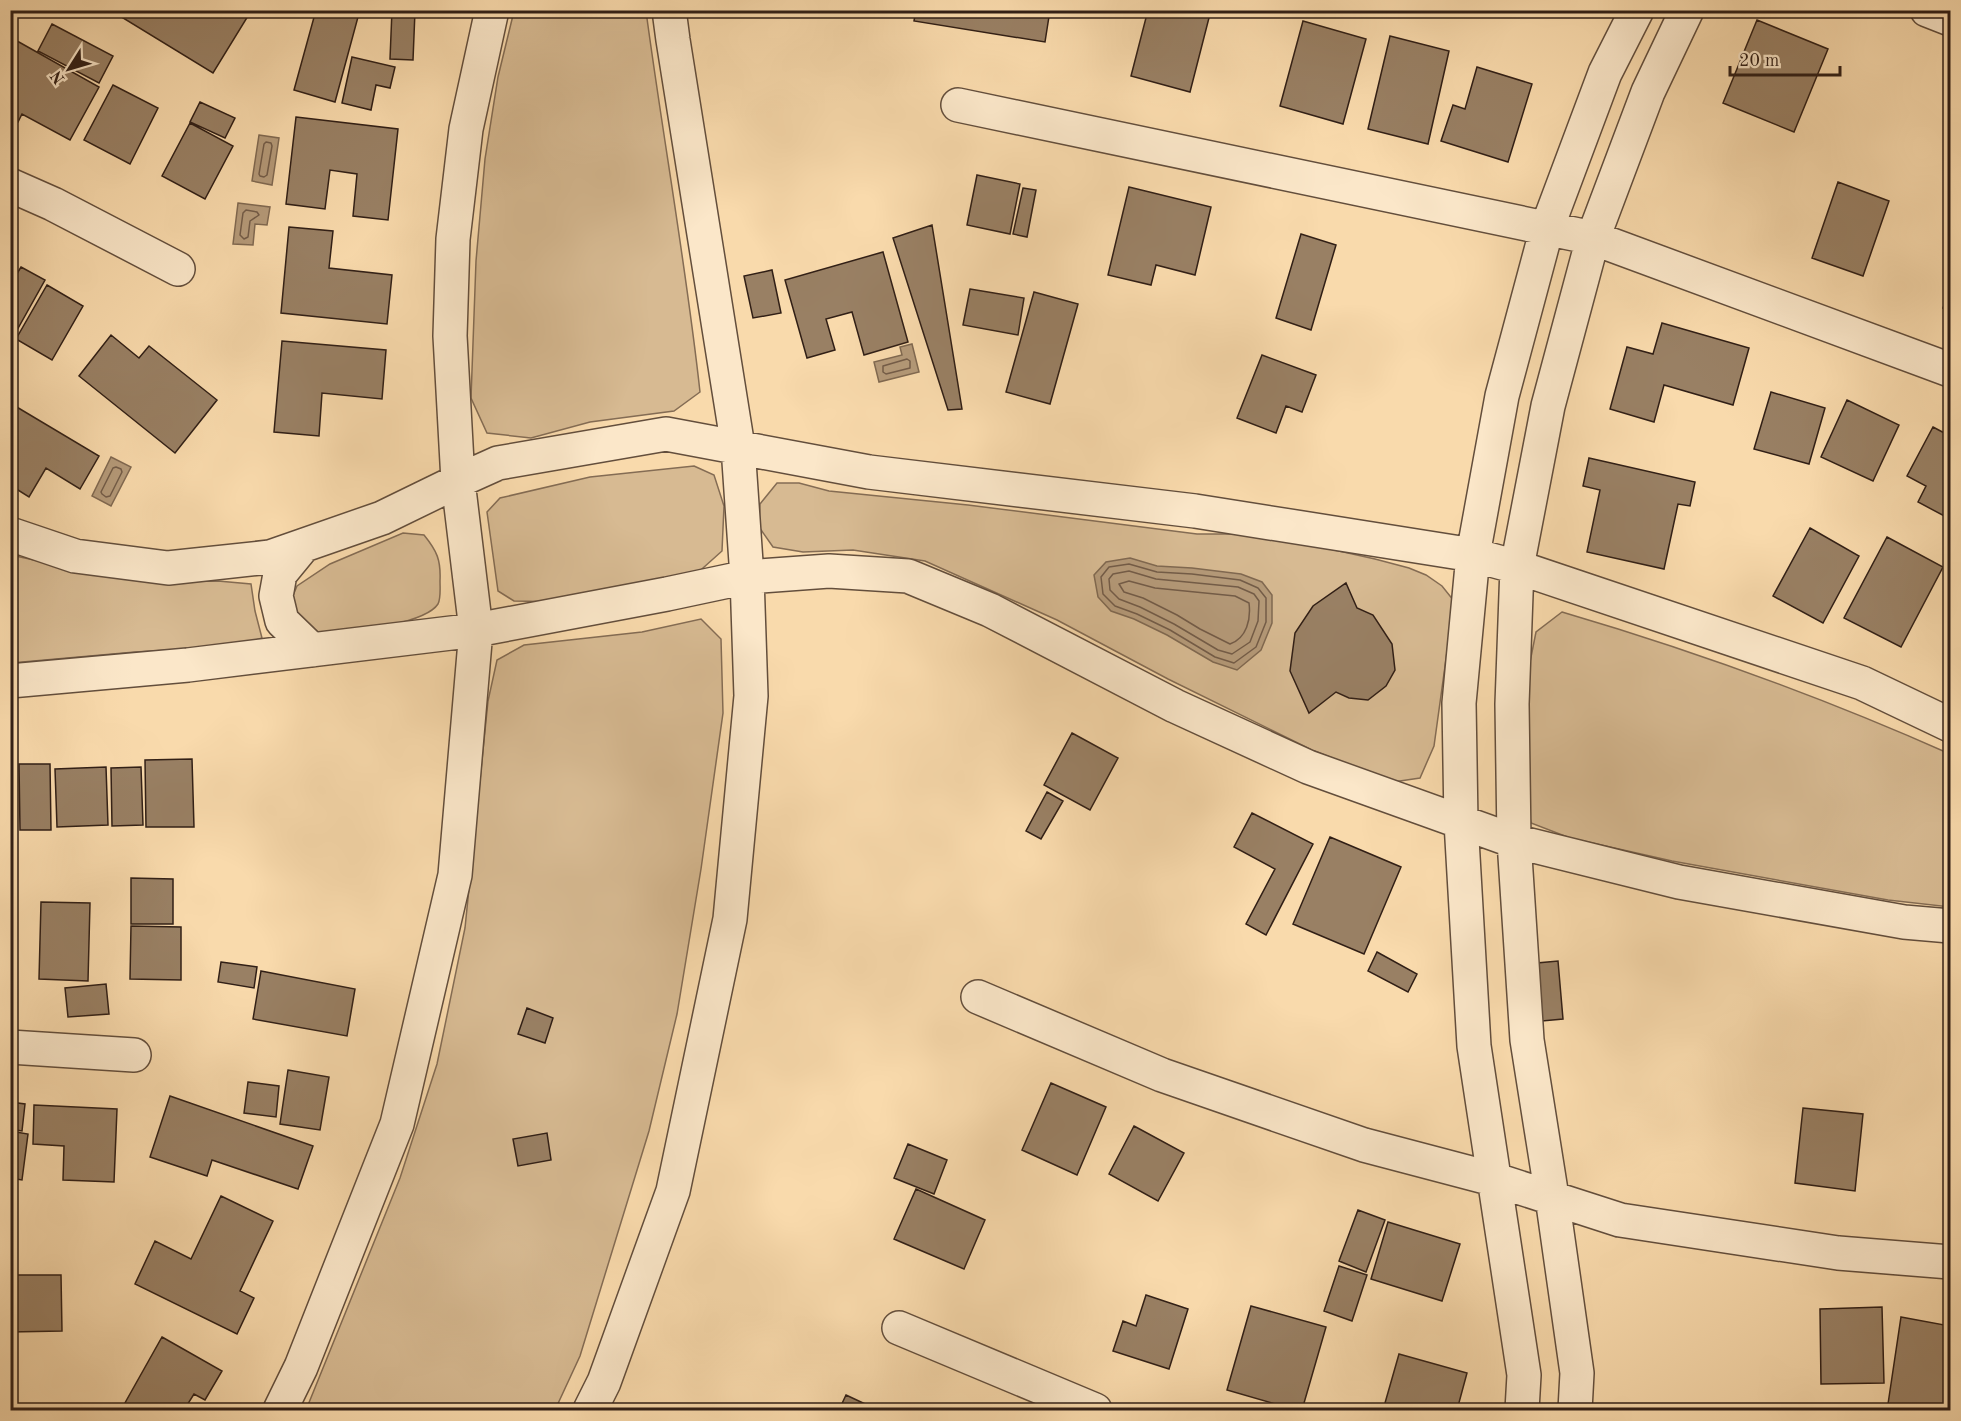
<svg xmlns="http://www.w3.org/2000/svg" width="1961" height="1421" font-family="'Old Standard TT',serif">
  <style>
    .green { fill: #d7ba92; stroke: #846c54; stroke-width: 1.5 }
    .water { fill: #b59a79; stroke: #806951; stroke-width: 1.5 }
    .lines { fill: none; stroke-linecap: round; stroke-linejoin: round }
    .shore { stroke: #735c48; stroke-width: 1.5 }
    .building { fill: #998064; stroke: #311f16; stroke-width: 1.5 }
    .minor-casing { stroke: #634e3c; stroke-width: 36 }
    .minor { stroke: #fbe7c9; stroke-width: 33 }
  </style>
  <rect width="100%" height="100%" fill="#f9daac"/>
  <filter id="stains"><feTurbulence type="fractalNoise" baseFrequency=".00333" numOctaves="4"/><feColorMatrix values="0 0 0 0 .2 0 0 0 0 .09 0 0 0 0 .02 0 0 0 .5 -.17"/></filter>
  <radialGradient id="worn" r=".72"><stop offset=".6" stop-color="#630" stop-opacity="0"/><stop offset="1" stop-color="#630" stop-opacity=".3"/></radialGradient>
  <!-- green -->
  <path class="green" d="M514,11H646C663,138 686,264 700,392L674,411L590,422L531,438L487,433L471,398L476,261L485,159L498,77Z
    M694,466L714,475L724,506L722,551L694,576L566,602L514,601L498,591L487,512L500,498L590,477Z
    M777,483H799L829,491L968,505L1197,534H1262L1375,559L1409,568L1426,575L1442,586L1454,601L1434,746L1420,778L1393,782L1312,750L1168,679L1057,620L925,561L853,550L803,552L773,547L759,527L760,504Z
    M403,533L424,535C437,551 441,560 440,581C440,588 441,598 438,604C424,626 336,634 310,638L289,605L297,586L330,564Z
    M11,555L80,570L155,582L218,581L251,584L255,611L262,638L237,646L135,652L11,663Z
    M1562,612C1695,651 1824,698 1950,754V907L1888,900L1672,861L1570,838L1531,823L1525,793L1530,662L1536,632Z
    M701,619L721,639L723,713L701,869L677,1014L649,1131L580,1356L555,1410H306L400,1178L437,1064L465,928L488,701L497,660L524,645L642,632Z"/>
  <!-- water -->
  <path class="water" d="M259,135L279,138L272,185L252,181Z
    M238,203L270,207L267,225L255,224L253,245L233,244Z
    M912,344L919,372L879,382L874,362L902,355L900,347Z
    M111,457L131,467L111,506L92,496Z
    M1130,558L1157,566L1192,568L1241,574L1262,582L1272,595V623L1261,650L1237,670L1213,662L1167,635L1134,619L1111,611L1098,597L1094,575L1106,562Z"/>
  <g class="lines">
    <!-- shore -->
    <path class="shore" d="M266,142L271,143L272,146L267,175L264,177L260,176L259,174L264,144Z
      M246,210L257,212L259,215L250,221L248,237L244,239L240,235L243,213Z
      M907,359L910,361V368L886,374L883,372V366Z
      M116,467L121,469L122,472L110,496L106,497L102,494L101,492L113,468Z
      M1129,564L1157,572L1192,574L1240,580L1258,588L1266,598V622L1256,647L1234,663L1215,657L1170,630L1137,614L1115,606L1103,594L1101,577L1109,567Z
      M1129,571L1156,579L1238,587L1254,594L1259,601L1258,621L1250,642L1232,654L1218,650L1174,624L1140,607L1119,599L1110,590L1109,579L1113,574Z
      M1129,581L1155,588L1235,596L1249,603C1251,619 1247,638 1230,644L1200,629L1177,615L1143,598L1124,592L1119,584Z"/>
  </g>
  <!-- building -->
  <path class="building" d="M62,10H76L72,16Z
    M110,10H239L248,16L213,73Z
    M316,10H335L358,17L335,102L294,90Z
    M392,10L415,11L413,60L390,59Z
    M916,10H1050L1045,42L914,21Z
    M1148,10H1211L1190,92L1131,76Z
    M1757,20L1828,49L1794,132L1723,103Z
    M1303,21L1366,39L1343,124L1280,106Z
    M52,24L113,56L99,83L38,51Z
    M1390,36L1449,51L1428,144L1368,129Z
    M10,37L99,87L70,140L22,114L18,122L10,118Z
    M352,57L395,67L390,88L376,85L371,110L342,103Z
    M1477,67L1532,84L1508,162L1441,141L1453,105L1465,109Z
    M113,85L158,108L130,164L84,140Z
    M200,102L235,118L225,138L190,122Z
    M296,117L398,129L388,220L353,216L357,174L330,170L325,209L286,204Z
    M190,123L233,146L205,199L162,176Z
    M977,175L1020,184L1010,234L967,225Z
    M1838,182L1889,201L1863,276L1812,258Z
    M1129,187L1211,207L1195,275L1156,265L1151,285L1108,275Z
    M1023,188L1036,190L1027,237L1013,234Z
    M932,225L962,409L948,410L893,238Z
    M289,227L333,231L329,268L392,275L387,324L281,313Z
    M1301,234L1336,245L1311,330L1276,318Z
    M883,252L908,342L864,355L852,312L826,319L835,350L807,358L785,280Z
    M21,267L45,280L12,339H10V285Z
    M772,270L781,313L753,318L744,276Z
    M47,285L83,306L52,360L16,339Z
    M1950,288V311L1943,308Z
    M970,289L1024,298L1018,335L963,325Z
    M1034,292L1078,304L1050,404L1006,392Z
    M1662,323L1749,348L1733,405L1664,385L1654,422L1610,409L1627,347L1653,354Z
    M111,335L139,358L149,346L217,400L175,453L79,376Z
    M282,341L386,350L382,399L322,393L319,436L274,432Z
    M10,351L16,354L10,363Z
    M1262,355L1316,375L1302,412L1286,406L1276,433L1237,418Z
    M1771,392L1825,408L1809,464L1754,449Z
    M1847,400L1899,425L1873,481L1821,457Z
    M10,403L99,456L80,489L46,468L29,497L10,485V451L12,448L10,447Z
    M1933,427L1950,436V519L1918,502L1926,486L1907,476Z
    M1589,458L1695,482L1690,506L1678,504L1664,569L1587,552L1600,490L1583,486Z
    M1810,528L1859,556L1823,623L1773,596Z
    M1887,537L1943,567L1901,647L1844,618Z
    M1346,583L1357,608L1373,615L1392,644L1395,670L1386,686L1368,700L1349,698L1336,692L1309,713L1290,671L1295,633L1313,606Z
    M1072,733L1118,758L1090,810L1044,785Z
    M192,759L194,827H146L145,760Z
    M19,764H50L51,830H20Z
    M106,767L108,825L57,827L55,769Z
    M141,767L143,825L112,826L111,768Z
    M1047,792L1063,801L1041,839L1026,831Z
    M1252,813L1313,844L1266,935L1246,924L1275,869L1234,847Z
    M1330,837L1401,867L1364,954L1293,924Z
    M131,878L173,879V924H131Z
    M41,902L90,903L88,981L39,979Z
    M131,926L181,927V980L130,979Z
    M1377,952L1417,974L1408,992L1368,971Z
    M1558,961L1563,1019L1542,1021L1537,963Z
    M221,962L257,967L254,988L218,982Z
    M261,971L355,989L347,1036L253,1019Z
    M106,984L109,1014L68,1017L65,988Z
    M527,1008L553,1018L545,1043L518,1034Z
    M288,1070L329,1077L320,1130L280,1124Z
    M248,1082L279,1086L276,1117L244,1113Z
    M1051,1083L1106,1107L1077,1175L1022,1150Z
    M170,1096L313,1146L298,1189L212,1160L207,1176L150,1157Z
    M10,1102L25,1104L22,1131L10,1129Z
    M34,1105L117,1109L114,1182L63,1180L64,1146L33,1144Z
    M1803,1108L1863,1114L1855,1191L1795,1183Z
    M1134,1126L1184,1153L1158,1201L1109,1174Z
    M10,1131L28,1134L22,1180L10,1178Z
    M547,1133L551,1160L518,1166L513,1139Z
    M908,1144L947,1160L934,1194L894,1178Z
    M1950,1157V1199H1946Z
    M916,1189L985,1220L964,1269L894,1239Z
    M221,1196L273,1221L240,1291L254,1298L237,1334L135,1284L155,1241L191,1259Z
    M1358,1210L1385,1220L1366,1272L1339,1261Z
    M1388,1222L1460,1244L1442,1301L1371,1279Z
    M1339,1266L1367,1275L1352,1321L1324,1311Z
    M10,1275H61L62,1331L10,1332Z
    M1146,1295L1188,1309L1169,1369L1113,1351L1123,1321L1136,1326Z
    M1251,1306L1326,1327L1302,1410H1296L1227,1390Z
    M1882,1307L1884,1383L1821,1384L1820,1309Z
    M1901,1317L1950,1326V1365L1944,1410H1929L1888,1404Z
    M162,1337L222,1371L205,1400L194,1394L184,1410H121Z
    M1399,1354L1467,1373L1457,1410H1383Z
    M846,1395L878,1410H839Z"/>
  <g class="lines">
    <!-- minor casing -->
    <g class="minor-casing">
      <path id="minor" d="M1927,10L1950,19
        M958,105L1593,238L1950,370
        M10,185L53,204L178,269
        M10,534L75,556L168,568L270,557L382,518L458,481L498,463L666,434L869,472L1195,511L1473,555L1517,567L1862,683L1950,725
        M303,546L280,574L276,596L282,621L312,650
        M10,681L188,665L476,630L667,594L747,577L829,571L908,576L990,610L1175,706L1308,767L1514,841L1679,882L1904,922L1950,926
        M978,997L1162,1075L1364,1145L1493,1179L1620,1220L1838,1253L1950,1262
        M10,1047L134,1055
        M899,1328L1095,1410
        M280,1410L301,1367L397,1124L455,875L476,630L458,481L450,336L453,239L466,129L492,10
        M590,1410L604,1382L673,1191L730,919L751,696L747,577L738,447L673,40L669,10
        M1522,1410L1524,1375L1474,1046L1461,822L1459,703L1473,555L1502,396L1547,228L1605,73L1637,10
        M1575,1410L1577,1373L1552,1197L1527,1040L1514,841L1512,704L1517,567L1548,406L1593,238L1648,92L1687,10"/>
    </g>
    <!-- minor -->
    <use href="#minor" class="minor"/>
  </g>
  <!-- margin -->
  <rect width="1961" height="1421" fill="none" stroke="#f9daac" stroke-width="36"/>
  <rect x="12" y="12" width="1937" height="1397" fill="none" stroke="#311f16" stroke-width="3"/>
  <rect x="18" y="18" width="1925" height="1385" fill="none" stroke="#311f16" stroke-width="1.5"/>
  <!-- north arrow -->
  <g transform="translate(69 69) rotate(233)" stroke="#fbe7c9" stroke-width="4.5" paint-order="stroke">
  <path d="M0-4.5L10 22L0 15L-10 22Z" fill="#311f16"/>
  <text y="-9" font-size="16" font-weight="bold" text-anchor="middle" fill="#311f16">N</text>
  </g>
  <!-- scale -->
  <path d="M1730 66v9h110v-9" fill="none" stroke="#311f16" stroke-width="3"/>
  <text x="1739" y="66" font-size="18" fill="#311f16" stroke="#fbe7c9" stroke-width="4.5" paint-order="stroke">20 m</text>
  <rect width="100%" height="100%" filter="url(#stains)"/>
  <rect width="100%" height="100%" fill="url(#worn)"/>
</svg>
